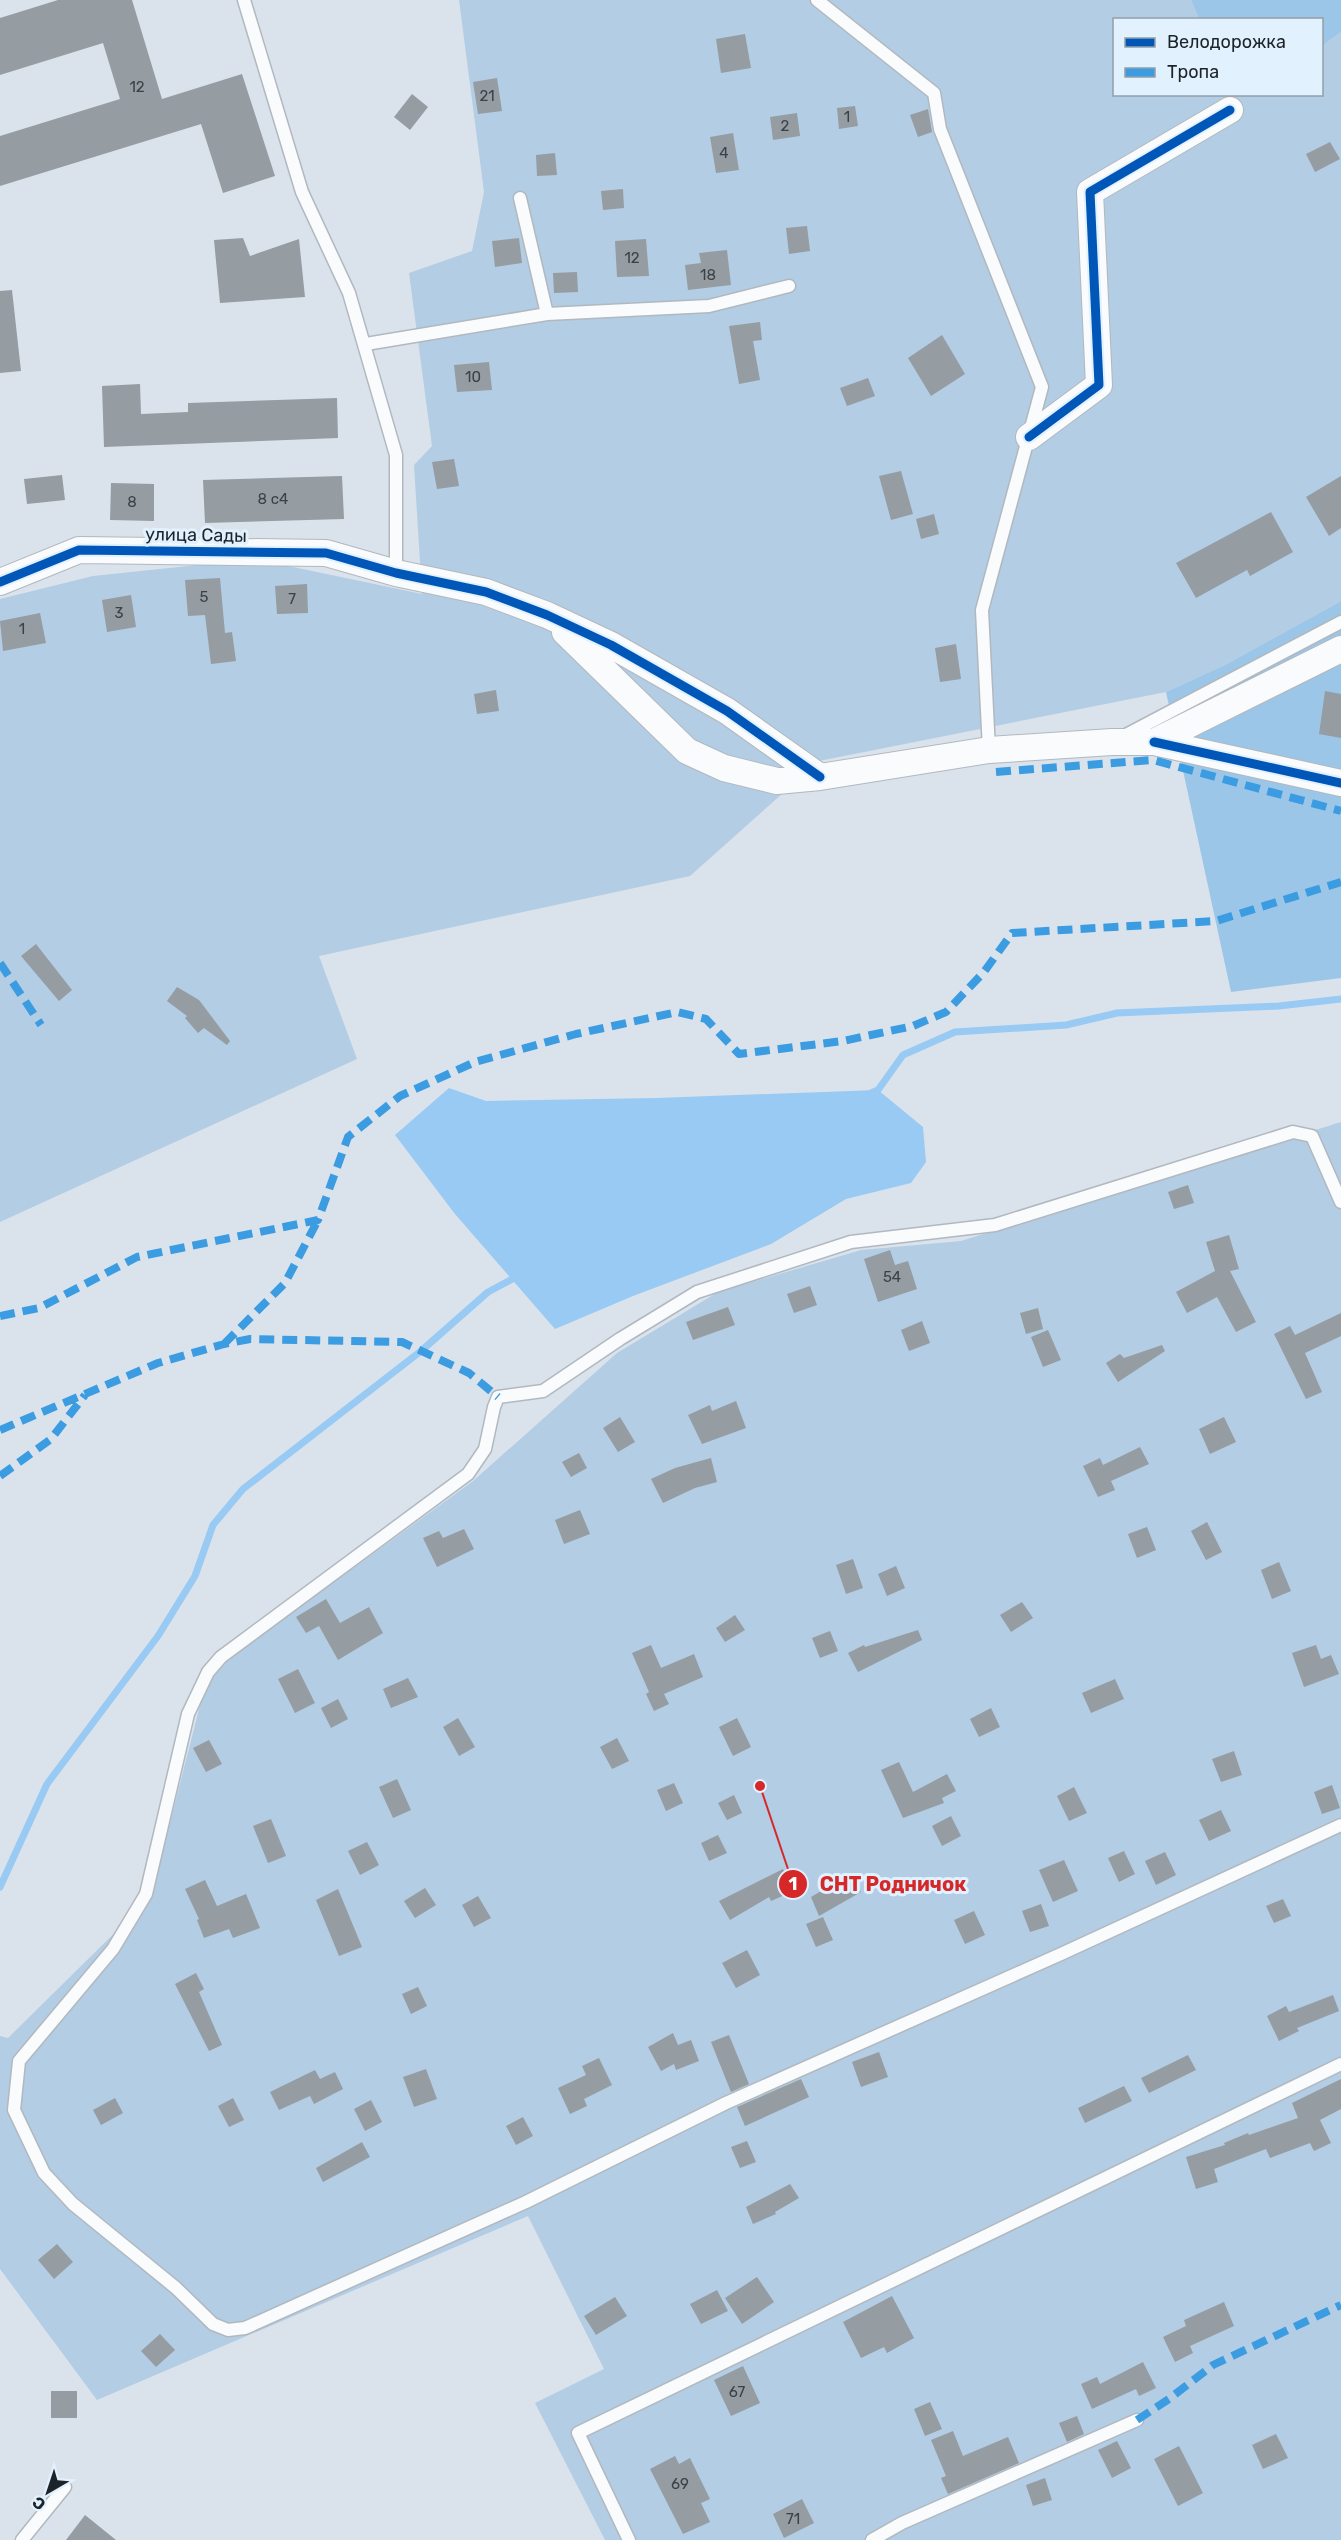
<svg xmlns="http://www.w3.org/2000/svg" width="1341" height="2540" font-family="Rubik,sans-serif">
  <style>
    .green { fill: #b3cde4 }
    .forest { fill: #9cc6e8 }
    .water { fill: #98caf3 }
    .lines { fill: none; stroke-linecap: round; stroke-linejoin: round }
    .stream { stroke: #98caf3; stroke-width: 7 }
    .building { fill: #959ca2 }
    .service-casing { stroke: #b1b8bf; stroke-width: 15 }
    .minor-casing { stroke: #b1b8bf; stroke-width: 28 }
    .service { stroke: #f9fbfc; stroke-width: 12 }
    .minor { stroke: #f9fbfc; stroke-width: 26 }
    .quiet { stroke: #3c9ce1; stroke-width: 8; stroke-dasharray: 15 8; stroke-linecap: butt }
    .cycleway-casing { stroke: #e2f1fe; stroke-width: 13 }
    .cycleway { stroke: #0057b8; stroke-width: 9 }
    .labels { text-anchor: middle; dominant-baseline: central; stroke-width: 6; stroke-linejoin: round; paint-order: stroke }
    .number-label { font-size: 15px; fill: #3a4147 }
    .street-label { font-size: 18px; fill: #1c2329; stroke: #e2f1fe }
    .leader { fill: none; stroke: #d62828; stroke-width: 2 }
    .callout-dot { fill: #d62828; stroke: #e2f1fe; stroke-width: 2 }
    .mark-label { font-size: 18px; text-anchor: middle; font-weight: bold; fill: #fff }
    .callout-label { font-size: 20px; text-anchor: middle; font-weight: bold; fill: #d62828; stroke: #e2f1fe; stroke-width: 6; stroke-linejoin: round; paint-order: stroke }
  </style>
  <rect width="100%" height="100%" fill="#dae3ec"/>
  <!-- green -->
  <path class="green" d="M459,0H1191L1199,19L1114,20V94H1322V46L1341,32V601L1225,665L1166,692L819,761L690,876L319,956L357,1059L0,1222V599L93,576L255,559L422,594L414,465L432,446L409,273L472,251L484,192Z
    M1341,1122V2540H605L535,2403L604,2369L528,2216L97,2400L0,2269V2036L8,2038L151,1897L208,1674L473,1481L617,1353L718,1292L861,1250L961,1241Z"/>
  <!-- forest -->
  <path class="forest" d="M1191,0H1341V32L1322,46V20L1199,19Z
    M1341,601V978L1231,992L1166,692L1225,665Z"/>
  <!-- water -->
  <path class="water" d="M449,1088L486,1101L656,1098L878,1090L923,1127L926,1162L911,1183L846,1199L771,1244L633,1296L555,1329L455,1214L395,1135Z"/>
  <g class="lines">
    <!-- stream -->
    <path class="stream" d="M871,1093L878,1090L903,1055L955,1032L1066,1025L1117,1013L1279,1006L1341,999
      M0,1887L47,1784L158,1636L195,1576L213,1525L243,1489L421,1351L488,1292L518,1276"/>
  </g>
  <!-- building -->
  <path class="building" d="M58,0H132L162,99L242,74L275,176L223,193L201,124L0,186V136L120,99L103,43L0,75V18Z
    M745,34L751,68L721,73L716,39Z
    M497,78L502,111L478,114L473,82Z
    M412,94L428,107L410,130L394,117Z
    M855,106L858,126L839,129L837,108Z
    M928,109L932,132L918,137L910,115Z
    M797,113L800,136L773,140L770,117Z
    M733,133L739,170L716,173L710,137Z
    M1330,142L1340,159L1315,172L1306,154Z
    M555,153L557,175L537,176L536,155Z
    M623,189L624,208L603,210L601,191Z
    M807,226L810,251L789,254L786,228Z
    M243,238L250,256L299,239L305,297L220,303L214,240Z
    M519,238L522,263L495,267L492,241Z
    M646,239L649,276L617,277L615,241Z
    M727,250L731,285L688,290L685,265L701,263L699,253Z
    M577,272L578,292L554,293L553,273Z
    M12,290L21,371L0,373V291Z
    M760,322L762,340L753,341L760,380L739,384L729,326Z
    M942,335L965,374L931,396L908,358Z
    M489,362L492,390L457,392L454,365Z
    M868,378L875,396L847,406L840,388Z
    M140,384L141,414L188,412V403L337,398L338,438L104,447L102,386Z
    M454,459L459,486L437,489L432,462Z
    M901,471L913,514L891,520L879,476Z
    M62,475L65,500L27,504L24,479Z
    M342,476L344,519L205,523L203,480Z
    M1341,476V528L1329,536L1306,497Z
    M111,483L154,484V521L110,520Z
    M1271,512L1293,552L1250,576L1247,570L1196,598L1176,563Z
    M934,514L939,534L921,539L916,519Z
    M220,578L225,633L232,632L236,661L211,664L205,615L188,616L185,580Z
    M307,584L308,613L277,614L275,586Z
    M131,595L136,627L107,632L102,600Z
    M40,613L46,643L3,651L0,621Z
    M956,644L961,679L940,682L935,648Z
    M496,690L499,711L477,714L474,694Z
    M1325,691L1341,694V738L1319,734Z
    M36,944L72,990L59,1001L21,956Z
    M177,987L199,1000L230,1041L227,1045L204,1028L198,1033L185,1018L187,1016L167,1001Z
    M1188,1185L1194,1203L1174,1209L1168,1192Z
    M1229,1235L1239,1269L1230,1271L1256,1322L1236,1332L1217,1297L1187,1313L1176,1292L1215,1271L1206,1242Z
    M890,1250L895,1265L908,1261L917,1289L878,1302L864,1259Z
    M810,1286L817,1305L794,1313L787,1294Z
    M728,1307L735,1325L693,1340L686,1322Z
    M1038,1308L1043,1329L1026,1334L1020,1313Z
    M1341,1313V1336L1305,1353L1322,1392L1306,1399L1274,1334L1290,1326L1295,1335Z
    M922,1321L930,1343L909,1351L901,1330Z
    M1048,1330L1061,1360L1043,1367L1031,1337Z
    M1162,1345L1165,1351L1118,1382L1106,1363L1120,1354L1124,1358Z
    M736,1401L746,1428L702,1444L688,1415L710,1405L712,1411Z
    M620,1417L635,1442L618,1452L603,1428Z
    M1224,1417L1236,1442L1210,1454L1199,1429Z
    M1140,1447L1149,1464L1111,1481L1115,1490L1098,1497L1083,1466L1100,1458L1103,1465Z
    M579,1453L587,1468L571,1477L562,1462Z
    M711,1458L717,1482L695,1488L663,1503L651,1479L675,1468Z
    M580,1510L590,1534L564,1544L555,1520Z
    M1207,1522L1222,1552L1206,1560L1191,1531Z
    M1147,1527L1156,1550L1137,1558L1128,1534Z
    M464,1529L474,1549L437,1567L423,1538L439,1531L443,1538Z
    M853,1559L863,1588L846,1594L836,1565Z
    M1279,1562L1291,1591L1272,1599L1261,1570Z
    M896,1566L905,1588L887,1596L878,1574Z
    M326,1599L340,1623L369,1607L383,1633L338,1660L319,1626L306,1633L296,1617Z
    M1022,1602L1033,1618L1011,1632L1000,1615Z
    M735,1615L745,1630L725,1642L716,1628Z
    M918,1630L922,1640L858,1672L848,1653L864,1645L865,1647Z
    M830,1631L838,1651L820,1658L812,1638Z
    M651,1645L661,1668L694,1654L703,1677L664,1694L669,1704L654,1711L646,1694L649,1692L632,1653Z
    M1316,1645L1321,1659L1331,1655L1339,1674L1304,1687L1292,1653Z
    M298,1669L315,1703L295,1713L278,1679Z
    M408,1678L418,1697L391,1708L383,1689Z
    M1115,1679L1124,1699L1091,1713L1082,1693Z
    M338,1699L348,1719L331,1728L321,1708Z
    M991,1708L1000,1727L979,1737L970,1719Z
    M458,1718L475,1747L459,1756L443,1727Z
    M737,1718L751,1747L733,1756L719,1727Z
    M617,1738L629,1761L612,1769L600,1747Z
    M209,1740L222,1764L206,1772L193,1748Z
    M1234,1751L1242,1775L1221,1782L1212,1759Z
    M899,1762L913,1792L947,1774L956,1791L942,1798L944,1803L903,1818L881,1770Z
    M397,1779L411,1810L393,1818L379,1787Z
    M674,1783L683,1803L666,1811L657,1790Z
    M1332,1785L1340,1808L1322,1814L1314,1792Z
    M1074,1787L1087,1813L1069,1821L1057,1796Z
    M734,1795L742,1813L727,1820L718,1803Z
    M1221,1810L1231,1831L1209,1841L1199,1820Z
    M951,1816L961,1836L942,1846L932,1826Z
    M271,1819L286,1856L268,1863L253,1826Z
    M718,1835L727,1853L709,1861L701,1843Z
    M367,1842L379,1865L360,1875L348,1851Z
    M1124,1851L1135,1874L1119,1882L1108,1858Z
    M1165,1852L1176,1875L1156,1885L1145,1861Z
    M1064,1860L1078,1891L1053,1902L1039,1870Z
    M783,1869L794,1891L771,1901L769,1897L730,1920L719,1901Z
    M850,1874L861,1892L819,1916L811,1897Z
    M205,1880L217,1906L246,1894L260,1928L233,1938L229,1929L204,1938L197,1920L199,1919L185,1889Z
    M425,1888L436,1905L415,1918L404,1901Z
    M338,1889L362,1947L339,1956L316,1900Z
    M478,1896L491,1918L474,1927L462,1905Z
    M1283,1899L1291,1916L1274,1923L1266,1906Z
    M1041,1904L1049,1926L1030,1932L1022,1911Z
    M974,1911L985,1935L965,1944L954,1920Z
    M823,1917L833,1940L816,1947L806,1924Z
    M747,1950L760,1975L736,1988L722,1963Z
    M196,1973L204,1989L199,1992L222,2045L209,2051L175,1984Z
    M418,1987L427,2006L411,2014L402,1994Z
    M1333,1995L1339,2011L1297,2028L1299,2031L1279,2041L1267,2016L1286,2006L1289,2012Z
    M673,2033L678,2045L691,2040L699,2061L676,2070L674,2064L661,2071L648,2047Z
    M729,2035L749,2084L731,2092L711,2042Z
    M879,2052L888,2077L861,2087L852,2062Z
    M1188,2055L1196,2070L1149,2093L1141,2078Z
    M599,2058L612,2085L584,2099L587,2106L570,2114L558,2088L586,2075L582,2066Z
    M426,2069L437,2099L414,2107L403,2077Z
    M315,2070L320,2079L335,2072L343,2089L314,2104L310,2096L279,2110L270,2092Z
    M801,2079L809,2097L745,2126L737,2107Z
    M1341,2079V2109L1320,2120L1331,2143L1314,2151L1310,2143L1270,2158L1266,2149L1214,2169L1218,2182L1196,2189L1186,2157L1225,2145L1224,2143L1248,2133L1249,2135L1298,2118L1292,2103Z
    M1124,2086L1132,2101L1085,2123L1078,2108Z
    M115,2098L123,2113L101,2125L93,2110Z
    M233,2098L244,2120L229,2127L218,2106Z
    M371,2100L382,2122L365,2131L354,2109Z
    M523,2117L533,2136L516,2145L506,2126Z
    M747,2141L756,2162L740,2168L731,2147Z
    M362,2142L370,2157L323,2182L316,2168Z
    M790,2184L799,2198L775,2212L776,2214L753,2224L746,2207Z
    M57,2244L73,2262L54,2279L38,2260Z
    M757,2277L774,2302L742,2324L725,2298Z
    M717,2290L728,2311L701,2324L690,2304Z
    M892,2296L914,2338L887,2353L884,2347L861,2358L843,2322Z
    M615,2297L627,2316L596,2335L584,2316Z
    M1224,2302L1234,2326L1190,2346L1193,2353L1175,2362L1163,2337L1186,2326L1184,2320Z
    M160,2334L175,2350L156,2367L141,2351Z
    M1143,2362L1156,2388L1139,2396L1136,2389L1092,2409L1081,2384L1097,2377L1100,2384Z
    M743,2366L760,2403L731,2416L714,2380Z
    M51,2391H77V2418H51Z
    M930,2402L942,2429L925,2436L914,2409Z
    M1077,2416L1084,2434L1067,2442L1059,2423Z
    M953,2431L963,2456L1008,2437L1019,2463L948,2494L941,2478L946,2476L931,2440Z
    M1276,2434L1288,2458L1263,2469L1252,2445Z
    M1117,2441L1131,2468L1112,2478L1098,2450Z
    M1179,2446L1203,2493L1178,2506L1154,2459Z
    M675,2456L679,2464L690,2458L710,2499L701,2503L710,2522L683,2534L650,2469Z
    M1045,2478L1052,2500L1033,2506L1026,2485Z
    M802,2499L814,2523L784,2538L773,2514Z
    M85,2515L116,2540H66Z"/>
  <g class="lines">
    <!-- service casing -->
    <g class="service-casing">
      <path id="service" d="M244,0L302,192L349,293L396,455V573
        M817,0L934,93L940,129L1042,387L982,610L989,750
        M520,198L547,314
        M366,344L547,314L709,306L789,286
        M1124,736L1341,622
        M1341,1202L1312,1136L1293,1132L995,1225L851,1242L697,1292L620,1339L543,1391L498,1397L494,1407L485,1449L468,1474L221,1657L208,1672L188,1714L146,1894L113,1949L19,2061L14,2110L44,2173L73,2204L176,2288L213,2324L228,2330L245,2328L526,2202L726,2103L1061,1954L1341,1825
        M22,2540L65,2487
        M629,2540L578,2433L1341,2064
        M872,2540L902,2523L1137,2420"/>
    </g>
    <!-- minor casing -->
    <g class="minor-casing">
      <path id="minor" d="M1029,437L1099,385L1090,192L1230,110
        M0,582L79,550L326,553L396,573L486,592L547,615L611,645L727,711L820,777
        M565,632L687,751L724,768L777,781L820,777L989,750L1112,742H1154L1341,649
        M1154,742L1341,783"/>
    </g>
    <!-- service -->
    <use href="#service" class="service"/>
    <!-- minor -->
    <use href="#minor" class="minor"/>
    <!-- quiet -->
    <path class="quiet" d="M996,772L1153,760L1341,811
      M0,963L41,1025
      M0,1316L39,1308L137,1257L318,1220L348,1137L400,1096L475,1062L576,1034L677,1012L706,1019L739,1054L843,1041L913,1026L946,1012L984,972L1012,933L1216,921L1341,882
      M224,1344L285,1283L318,1220
      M0,1430L158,1363L224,1344L250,1339L402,1342L469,1373L498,1397
      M0,1476L51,1439L85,1395
      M1137,2420L1169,2399L1213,2365L1341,2305"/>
    <!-- cycleway casing -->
    <g class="cycleway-casing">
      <path id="cycleway" d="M1029,437L1099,385L1090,192L1230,110
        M0,582L79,550L326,553L396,573L486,592L547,615L611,645L727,711L820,777
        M1154,742L1341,783"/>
    </g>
    <!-- cycleway -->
    <use href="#cycleway" class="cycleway"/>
  </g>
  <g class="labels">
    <!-- number labels -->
    <g class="number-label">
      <text x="137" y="87">12</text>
      <text x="487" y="96">21</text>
      <text x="847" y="117">1</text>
      <text x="785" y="126">2</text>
      <text x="724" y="153">4</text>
      <text x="632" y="258">12</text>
      <text x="708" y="275">18</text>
      <text x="473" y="377">10</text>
      <text x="273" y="499">8 с4</text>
      <text x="132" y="502">8</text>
      <text x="204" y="597">5</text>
      <text x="292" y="599">7</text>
      <text x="119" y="613">3</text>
      <text x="22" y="629">1</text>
      <text x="892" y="1277">54</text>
      <text x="737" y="2392">67</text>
      <text x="680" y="2484">69</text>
      <text x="793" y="2519">71</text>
    </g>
    <!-- street labels -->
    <g class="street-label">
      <text transform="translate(196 535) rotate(1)">улица Сады</text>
    </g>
  </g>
  <!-- callouts -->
  <path class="leader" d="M760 1786L793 1884"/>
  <g class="callout-dot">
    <circle cx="760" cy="1786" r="6"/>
    <circle cx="793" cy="1884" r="15"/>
  </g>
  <g class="mark-label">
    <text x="793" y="1890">1</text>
  </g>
  <g class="callout-label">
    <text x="893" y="1891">СНТ Родничок</text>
  </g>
  <!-- legend -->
  <rect x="1113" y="18" width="210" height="78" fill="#e2f1fe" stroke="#939fa9" stroke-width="1.5"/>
  <rect x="1125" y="38" width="30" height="9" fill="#0057b8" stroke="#939fa9" stroke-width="1.5"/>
  <text x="1167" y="48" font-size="18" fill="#1c2329">Велодорожка</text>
  <rect x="1125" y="68" width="30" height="9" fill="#3c9ce1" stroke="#939fa9" stroke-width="1.5"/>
  <text x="1167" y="78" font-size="18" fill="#1c2329">Тропа</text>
  <!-- north arrow -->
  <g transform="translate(48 2492) rotate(219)" stroke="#e2f1fe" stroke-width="4.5" paint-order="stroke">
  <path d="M0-4.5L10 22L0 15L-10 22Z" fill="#1c2329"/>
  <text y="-9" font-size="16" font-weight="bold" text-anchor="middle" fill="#1c2329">С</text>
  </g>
</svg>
